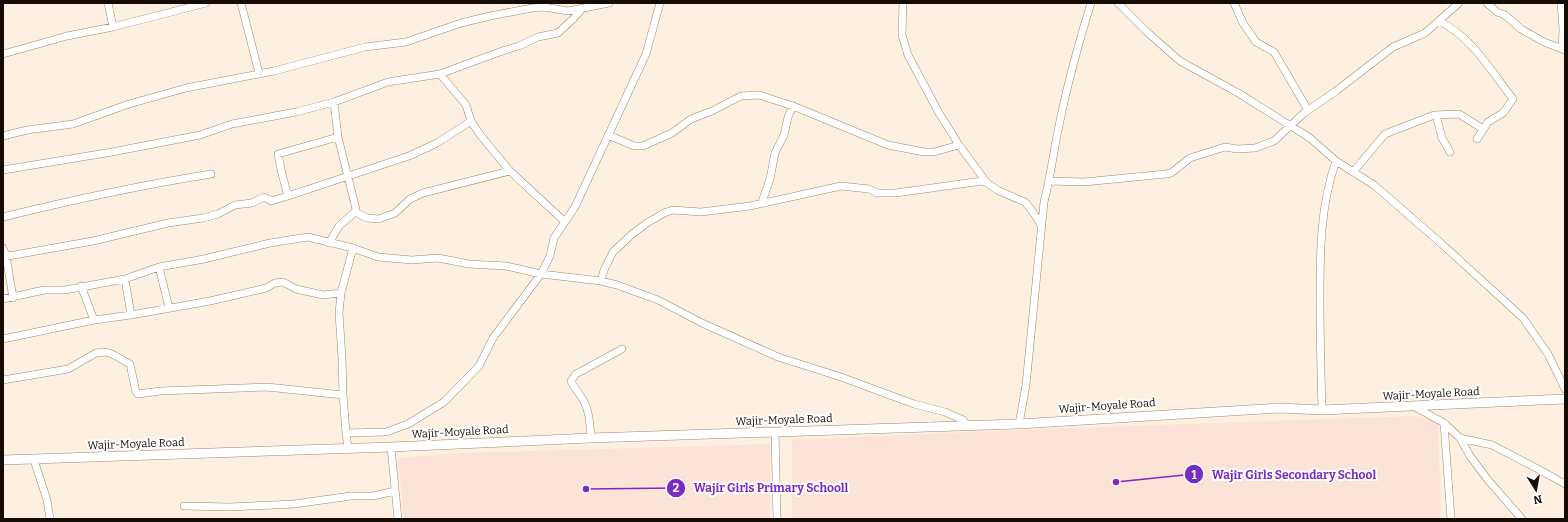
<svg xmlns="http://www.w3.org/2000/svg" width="1568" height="522" font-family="Bitter,serif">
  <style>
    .education { fill: #fbe3d8 }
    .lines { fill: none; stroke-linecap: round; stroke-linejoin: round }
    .minor-casing { stroke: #9d886f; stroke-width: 8 }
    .major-casing { stroke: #9d886f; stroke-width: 10 }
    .minor { stroke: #fff; stroke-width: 7 }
    .major { stroke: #fff; stroke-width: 9 }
    .labels { text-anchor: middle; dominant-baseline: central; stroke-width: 4; stroke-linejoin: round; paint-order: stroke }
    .street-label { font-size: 11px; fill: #150d05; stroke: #fff }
    .leader { fill: none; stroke: #7b2cbf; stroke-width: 1.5 }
    .callout-dot { fill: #7b2cbf; stroke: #fff; stroke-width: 1.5 }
    .mark-label { font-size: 12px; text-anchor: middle; font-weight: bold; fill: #fff }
    .callout-label { font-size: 12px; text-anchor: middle; font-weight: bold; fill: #7b2cbf; stroke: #fff; stroke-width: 4; stroke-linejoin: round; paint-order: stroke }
  </style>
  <rect width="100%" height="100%" fill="#fef0e0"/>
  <!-- education -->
  <path class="education" d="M1415,416L1438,422L1441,519H792V440L1013,430Z
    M770,444V519H404L398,458L461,453Z"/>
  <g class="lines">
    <!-- minor casing -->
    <g class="minor-casing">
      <path id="minor" d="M108,3L113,27
        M241,3L259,73
        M903,3L902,35L908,55L939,113L959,145L987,183
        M1118,3L1146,31L1180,61L1240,94L1310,138L1336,161L1374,185L1443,245L1523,318L1548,354L1565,389
        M1234,3L1243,23L1256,42L1274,52L1308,110
        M1487,3L1497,12L1505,15L1521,29L1544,42L1565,50
        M1561,3L1563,29L1562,49
        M1439,21C1472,37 1491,71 1513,99L1503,113L1488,122L1477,139
        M3,54L67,36L113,27L206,3
        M440,74L466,105L471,121L481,136L510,171L564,221
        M1436,115L1442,138L1450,152
        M608,135L634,146H643L672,133L691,119L712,111L741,96L759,95L793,106L888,145L924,152H934L959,145
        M3,136L27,130L73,124L129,104L186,88L274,71L365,47L406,42L461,23L490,16L532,8L544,7L568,11L609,3
        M3,170L112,152L200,135L232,124L296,112L334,102L388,82L440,74L505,50L519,46L538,37L558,33L573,19L582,9
        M1353,172L1385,134L1434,115L1459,114L1483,129
        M1050,181L1084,182L1166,174L1171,173L1190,158L1225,147L1237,149L1255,148L1274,141L1304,113L1336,91L1393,47L1425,33L1459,3
        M288,196L282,174L278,154L338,137
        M762,202L770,179L775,153L784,135L788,117L793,106
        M355,212L367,218L379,219L395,213L410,199L423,193L510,171
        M3,217C72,200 142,185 211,174
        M329,243L339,226L355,212L356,209L338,137L334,102
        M3,248L6,256L13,298
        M3,257L93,241L168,223L203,218L218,214L235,205L252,203L264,197L271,201L288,196L409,156L437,143L471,121
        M159,267L169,308
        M125,279L131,315
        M601,281L604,270L613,252L631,235L647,223L664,213L673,210L701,212L750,206L841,186L869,189L877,193H896L982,181L987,183L999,191L1025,202L1033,212L1041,225
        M81,286L94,320
        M3,299L44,290H65L125,279L159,267L204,259L270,243L308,237L353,248L378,257L412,260L438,258L469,264L506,266L541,274L601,281L617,285L658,300L702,323L778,357L841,377L914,404L945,412L963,420L968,426
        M3,339L94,320L131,315L210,301L266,288L275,283L283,282L296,289L323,295L341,293
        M3,380L68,369L96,353L105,352L112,354L130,364L136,392L138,394L160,391L267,387L343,395
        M1415,407L1444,423L1460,438L1492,445L1538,469L1565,484
        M1322,410C1321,374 1320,337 1320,300C1320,253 1320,206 1336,161
        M1444,423L1451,519
        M1019,424L1026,385L1044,202C1051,175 1054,148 1060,121C1068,81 1079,42 1091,3
        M775,432L777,519
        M346,433L343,395L342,358L339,313L341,293L353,248
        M591,438C590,427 590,416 586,406C583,397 575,390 571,381L576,374L622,349
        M1460,438L1470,456L1488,480L1522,519
        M391,447L398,519
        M348,448L346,433L386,432L408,424L444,402L479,366L493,338L541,274L550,256L554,238L575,207L646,54L660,3
        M34,460L47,500L50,519
        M184,506L230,507L294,504L351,496H373L395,491"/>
    </g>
    <!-- major casing -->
    <g class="major-casing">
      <path id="major" d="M3,460L391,447L591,438L1019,424L1279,408L1322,410L1565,399"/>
    </g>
    <!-- minor -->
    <use href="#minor" class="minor"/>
    <!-- major -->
    <use href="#major" class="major"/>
  </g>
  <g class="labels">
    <!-- street labels -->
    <g class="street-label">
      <text transform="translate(1431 394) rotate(-3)">Wajir-Moyale Road</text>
      <text transform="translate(1107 406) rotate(-4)">Wajir-Moyale Road</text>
      <text transform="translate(784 420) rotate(-2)">Wajir-Moyale Road</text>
      <text transform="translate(460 432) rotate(-3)">Wajir-Moyale Road</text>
      <text transform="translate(136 444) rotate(-2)">Wajir-Moyale Road</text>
    </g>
  </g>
  <!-- callouts -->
  <path class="leader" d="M1116 482L1194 474M586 489L676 488"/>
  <g class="callout-dot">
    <circle cx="1116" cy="482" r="4"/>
    <circle cx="586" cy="489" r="4"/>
    <circle cx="1194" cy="474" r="10"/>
    <circle cx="676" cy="488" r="10"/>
  </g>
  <g class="mark-label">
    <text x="1194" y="479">1</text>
    <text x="676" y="492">2</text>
  </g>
  <g class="callout-label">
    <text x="1294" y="479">Wajir Girls Secondary School</text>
    <text x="771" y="492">Wajir Girls Primary Schooll</text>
  </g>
  <!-- border -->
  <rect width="1568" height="522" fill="none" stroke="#150d05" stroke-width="8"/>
  <!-- north arrow -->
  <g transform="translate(1536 490) rotate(169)" stroke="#ffffff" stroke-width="3" paint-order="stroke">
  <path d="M0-3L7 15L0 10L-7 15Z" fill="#150d05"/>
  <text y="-6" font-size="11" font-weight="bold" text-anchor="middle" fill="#150d05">N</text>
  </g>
</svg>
